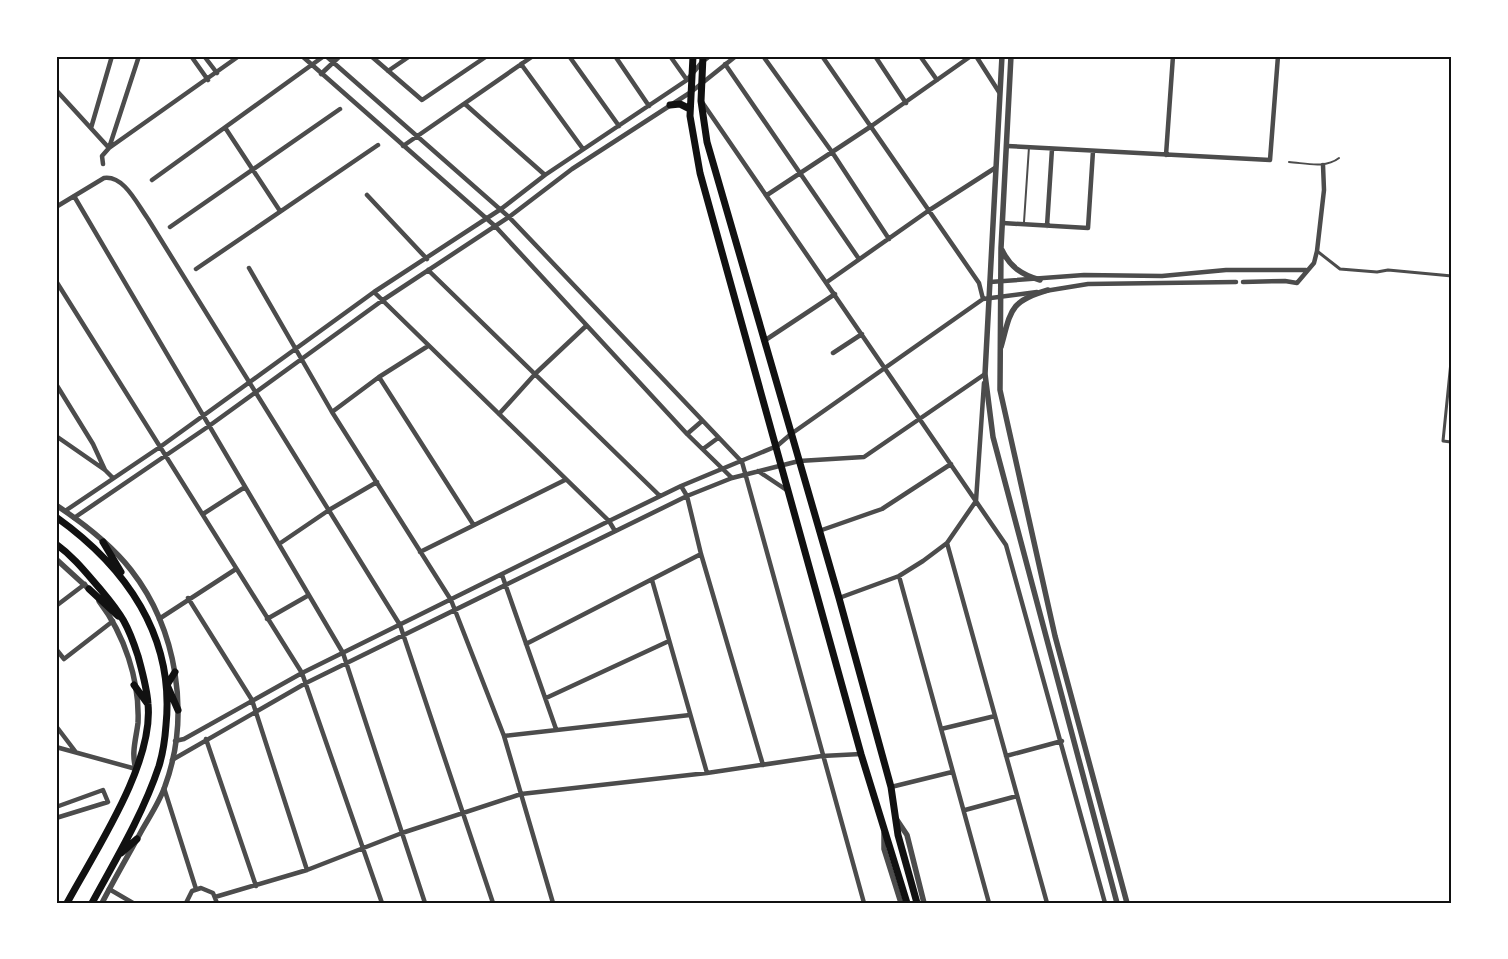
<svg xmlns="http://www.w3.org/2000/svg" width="1508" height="959" font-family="Quicksand,sans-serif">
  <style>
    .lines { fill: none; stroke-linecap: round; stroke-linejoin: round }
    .service { stroke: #4c4c4c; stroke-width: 2 }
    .pedestrian { stroke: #4c4c4c; stroke-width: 3 }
    .minor { stroke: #4c4c4c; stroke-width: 4.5 }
    .tertiary { stroke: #4c4c4c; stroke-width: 5.5 }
    .primary { stroke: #111; stroke-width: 7 }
    .neatline { fill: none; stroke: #111; stroke-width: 2 }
  </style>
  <rect width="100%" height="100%" fill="#fff"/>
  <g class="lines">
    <!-- service -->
    <path class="service" d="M1289,162C1305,163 1325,169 1339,158
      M1024,222L1029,147"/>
    <!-- pedestrian -->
    <path class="pedestrian" d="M1317,251L1340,269L1377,272L1388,270L1452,276
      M1452,352L1443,441L1451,442L1452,432"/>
    <!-- minor -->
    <path class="minor" d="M191,56L208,80
      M204,56L217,73
      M302,56L495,226L687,434L732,478
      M326,56L509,217L742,462L864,903
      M371,56L422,100L487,56
      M569,56L619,126
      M615,56L649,106
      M670,56L687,80
      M763,56L832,152L889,239
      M822,56L979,283L983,299
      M875,56L906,103
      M920,56L937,80
      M976,56L999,92
      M521,64L583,149
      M725,64L859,259
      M388,71L410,56
      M321,74L340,56
      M56,90L109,148L139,56
      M702,102L1006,545L1105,903
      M465,104L545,175
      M91,128L112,56
      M226,129L280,211
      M403,146L533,56
      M1007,146L1270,160L1278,56
      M1166,155L1173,56
      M103,164L102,156L109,148L239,56
      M152,180L324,56
      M367,195L427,259
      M767,195L870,127L971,56
      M74,196L343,653L425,903
      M56,207L104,178C124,175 137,204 148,219L400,625L493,903
      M1003,223L1088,228L1093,151
      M1047,226L1052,149
      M170,227L340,109
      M249,268L332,412L451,600L504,736L553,903
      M196,269L378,145
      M428,270L660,496
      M56,281L302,673L382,903
      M827,282L928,211L995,168
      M990,282L1084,275L1162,276L1226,270H1306
      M1243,282L1285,281L1297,283L1314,263L1317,251L1324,190L1323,165
      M1045,291L1088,284L1236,282
      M374,292L609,521L615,531
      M764,341L835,294
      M833,353L862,334
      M379,377L473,524
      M56,384L93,444L105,470
      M332,412L379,377L428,346
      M499,414L536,373L586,326
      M687,434L702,421
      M56,436L105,470L113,478
      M703,449L718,438
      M758,471L788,491
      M681,486L687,496L701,554L763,765
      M65,511L160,447L374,292L501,209L545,175L687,80L702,62L710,56
      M203,514L245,487
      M74,518L209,426L383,300L509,217L572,169L691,92L736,56
      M819,531L882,509L951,464
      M947,543L1047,903
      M279,544L329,510L377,482
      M420,552L565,480
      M502,575L556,729
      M899,576L989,903
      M652,580L707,773
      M188,598L252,700L307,870
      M839,598L899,576L923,561L947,543L976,501L984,383
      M56,606L85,584
      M159,619L236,569
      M267,619L309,595
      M526,644L701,554
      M56,649L64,659L113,621
      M546,698L669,641
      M56,726L75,751
      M941,729L995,716
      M504,736L690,715
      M206,739L256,886
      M175,741L184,739L302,673L609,521L681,486L777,446L791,434L983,299L1037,292
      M56,747L136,769
      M1006,756L1062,741
      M172,760L306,683L687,496L732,478L799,461L864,457L985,374
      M891,787L952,772
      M164,788L196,889
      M56,807L103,790L108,802L56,818
      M965,810L1017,796
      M109,889L133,903
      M215,897L307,870L402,833L521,794L707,773L822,756L861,754
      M186,903L192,891L201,888L213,893L217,903"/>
    <!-- tertiary -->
    <path class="tertiary" d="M1002,56L985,374L993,437L1117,903
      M1011,56L1001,248L1000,390L1055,636L1127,903
      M1002,250C1010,267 1022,275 1040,280
      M1001,347C1011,311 1009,301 1048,290
      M56,505C83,523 111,544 131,570C177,629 191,715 165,786C160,801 150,816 142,830C129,854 115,878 102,903
      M56,559L91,591
      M99,601C124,634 140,680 138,723C136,739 131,753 136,769
      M897,820L907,835L924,903
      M884,833V849L901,903"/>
    <!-- primary -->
    <path class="primary" d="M693,56L690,116L700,173L861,754L907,903
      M703,56L701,101L707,142L839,598L891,787L898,835L917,903
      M670,105L680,104L690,109
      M56,517C126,567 175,636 166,725C165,739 163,753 159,766C143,814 116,859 92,903
      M103,542L121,572
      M56,544C74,557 87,574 101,590C122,615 128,625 138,656C142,671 147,688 148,704C154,764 95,851 67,903
      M89,589L118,616
      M175,672L167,685L178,710
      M134,685L147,703
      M121,853L137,839"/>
  </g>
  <!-- border -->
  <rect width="1508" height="959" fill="none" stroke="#ffffff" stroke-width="115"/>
  <rect x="58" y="58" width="1392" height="844" class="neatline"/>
</svg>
